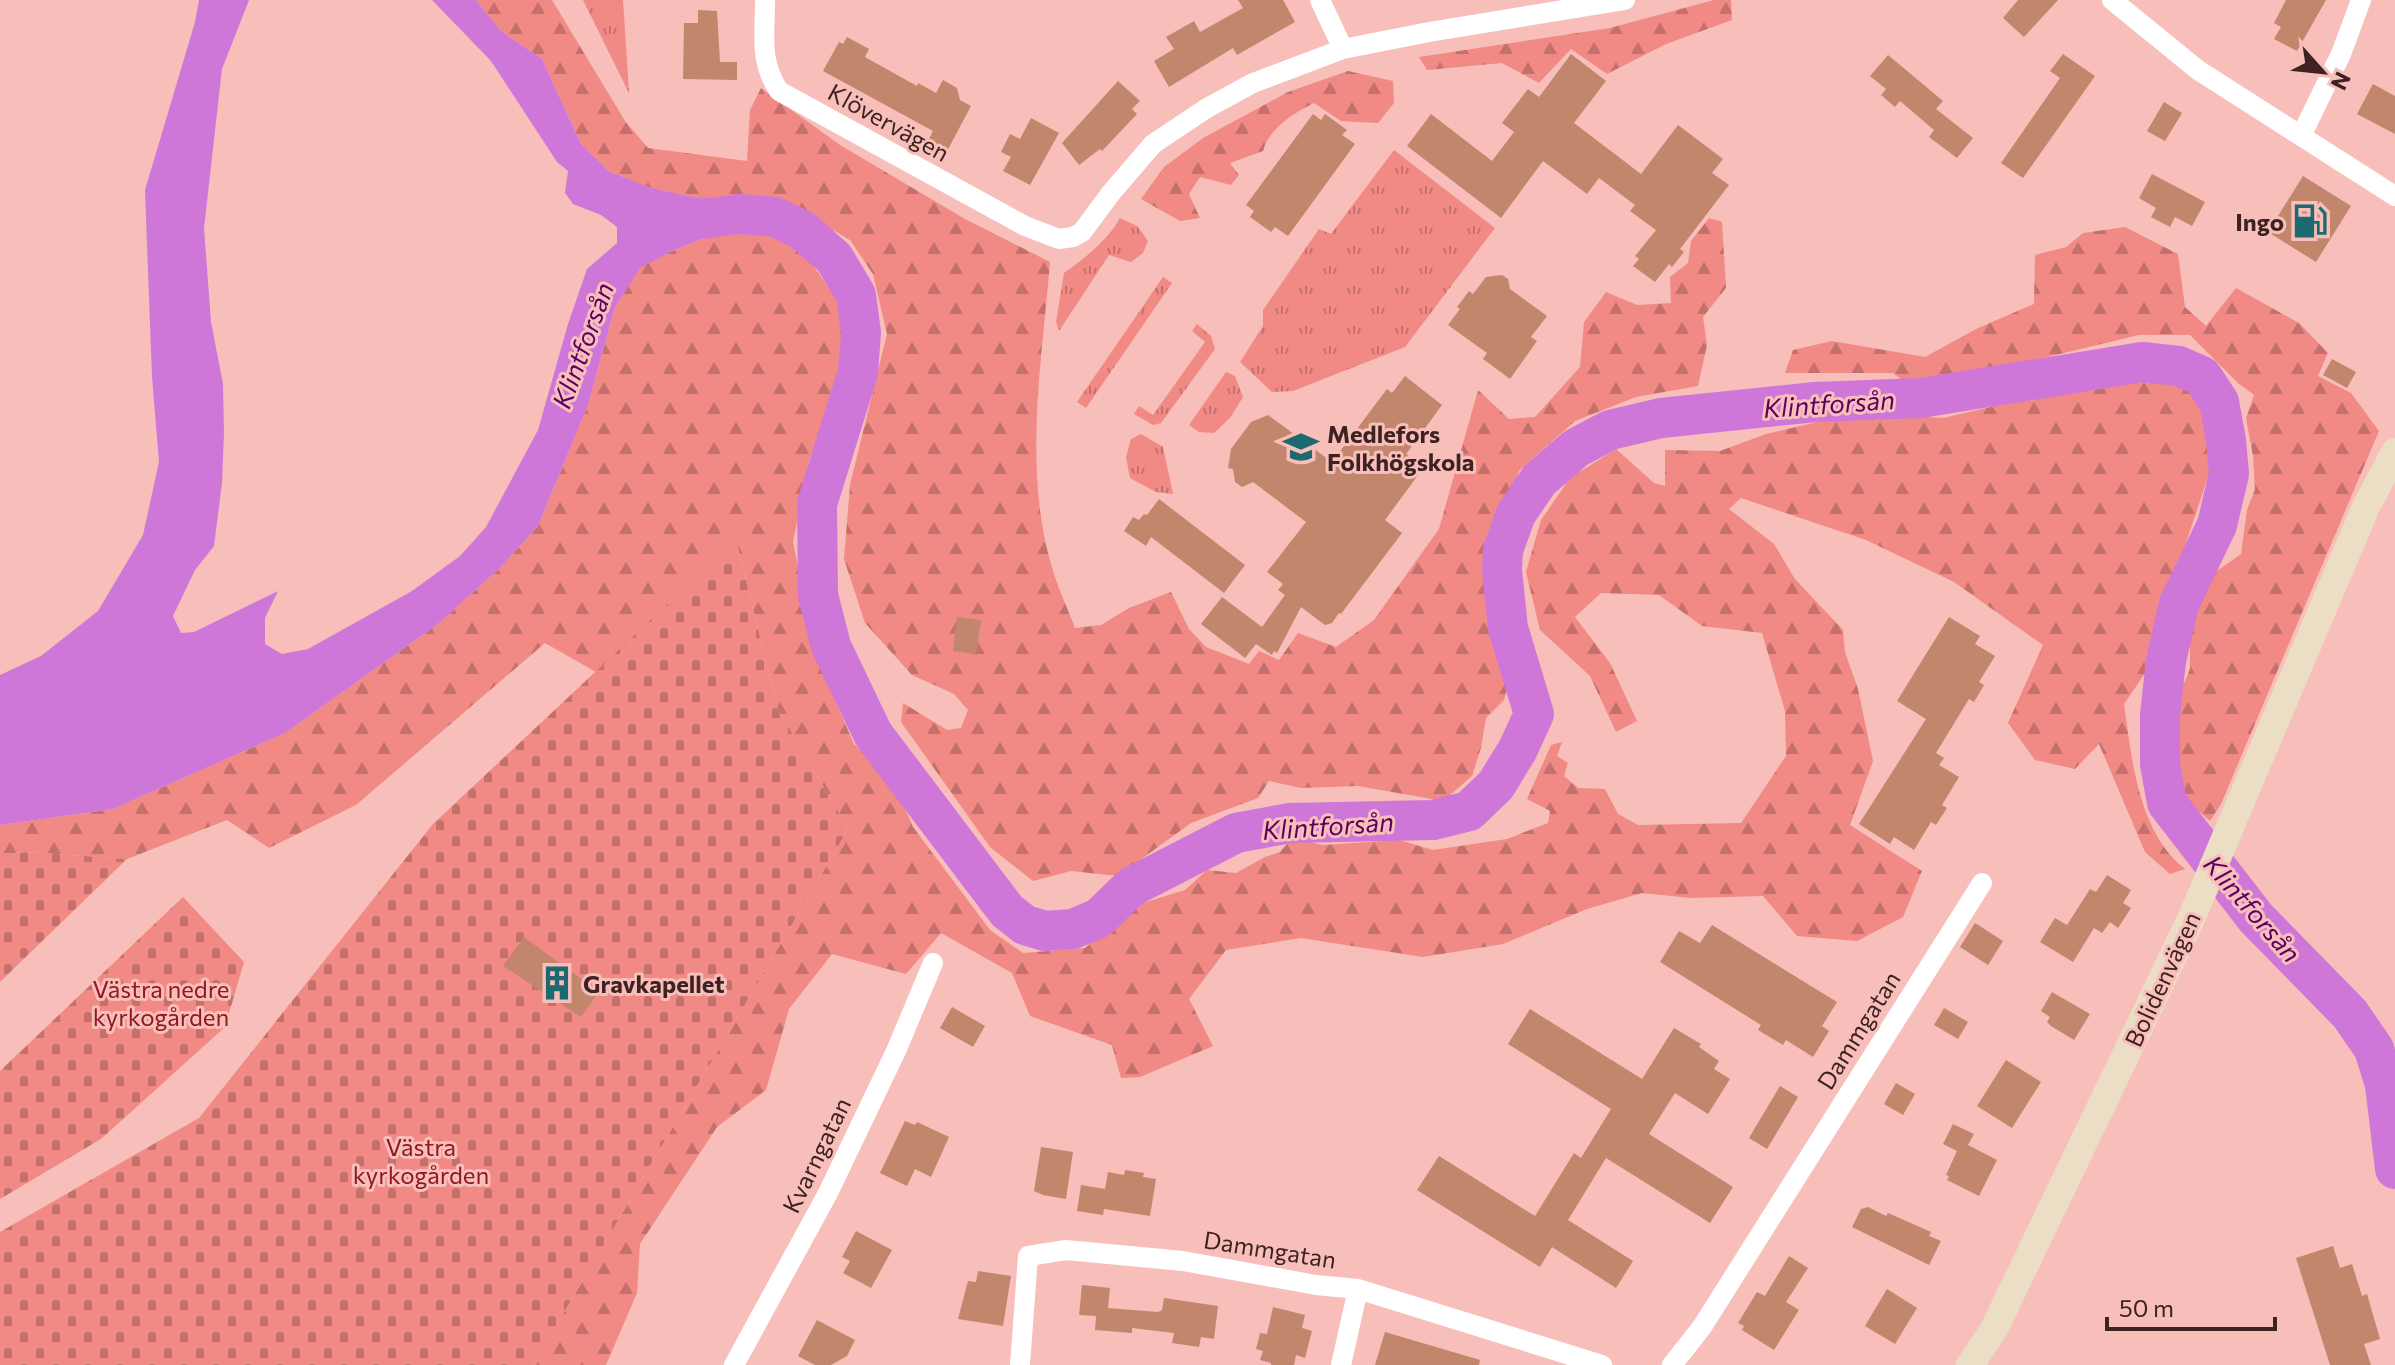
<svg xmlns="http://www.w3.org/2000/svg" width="2395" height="1365" font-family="Commissioner,sans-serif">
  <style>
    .grass { fill: url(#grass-tufts) }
    .forest { fill: url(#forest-firs) }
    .cemetery { fill: url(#cemetery-stones) }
    .water { fill: #cf77d8 }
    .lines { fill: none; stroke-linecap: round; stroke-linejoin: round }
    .river { stroke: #cf77d8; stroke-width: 40 }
    .building { fill: #c2866d }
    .street { stroke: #fff; stroke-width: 20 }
    .secondary { stroke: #ebdec4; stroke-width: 28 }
    .labels { text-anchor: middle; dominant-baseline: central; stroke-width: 6; stroke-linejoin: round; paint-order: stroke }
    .street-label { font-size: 24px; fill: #3d2221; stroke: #f7beba }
    .poi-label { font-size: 24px; font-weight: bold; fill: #3d2221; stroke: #f7beba; text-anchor: start }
    .park-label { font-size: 24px; fill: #911721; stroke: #f7beba }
    .water-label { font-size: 26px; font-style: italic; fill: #590162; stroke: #f7beba }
  </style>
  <defs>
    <pattern id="grass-tufts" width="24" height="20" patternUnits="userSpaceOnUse" patternTransform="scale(2)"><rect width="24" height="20" fill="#f18984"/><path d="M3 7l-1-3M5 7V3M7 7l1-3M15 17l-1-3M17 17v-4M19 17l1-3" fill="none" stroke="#c4706c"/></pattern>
    <pattern id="forest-firs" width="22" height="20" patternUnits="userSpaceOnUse" patternTransform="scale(2)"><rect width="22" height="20" fill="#f18984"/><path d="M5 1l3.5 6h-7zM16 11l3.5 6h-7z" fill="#c4706c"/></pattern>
    <pattern id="cemetery-stones" width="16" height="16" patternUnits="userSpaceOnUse" patternTransform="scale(2)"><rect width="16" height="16" fill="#f18984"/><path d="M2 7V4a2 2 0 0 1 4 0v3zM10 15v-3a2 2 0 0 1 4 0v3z" fill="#c4706c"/></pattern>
  </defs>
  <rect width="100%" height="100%" fill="#f7beba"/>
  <!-- grass -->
  <path class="grass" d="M583,0H623L629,93Z
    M1394,150L1495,228L1405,347L1293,391L1272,392L1240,362L1263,326V310L1319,229L1331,234Z
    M1120,218L1137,226L1148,241L1143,253L1131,262L1109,255L1059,331L1056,322L1064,273C1085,258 1107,241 1120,218Z
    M1163,277L1172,283L1086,408L1077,402Z
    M1197,324L1211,336L1215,349L1161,423L1153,425L1134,414L1139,406L1153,415L1205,342L1192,331Z
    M1226,372L1235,376L1243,397L1230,418L1214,433L1199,432L1189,425Z
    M1141,434L1163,447L1173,494L1156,492L1130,478L1126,457L1131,439Z"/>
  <!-- forest -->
  <path class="forest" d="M476,0H552L625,121L648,148L747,161L750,110L761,88L840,145L965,219L1050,262C1042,361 1023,467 1051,564C1057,586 1067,607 1075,628L1101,625L1129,608L1171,592L1189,629L1206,647L1249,664L1259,651L1279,660L1298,633L1336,647L1374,620L1439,529L1478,390L1509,419L1535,417L1580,367L1584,322L1606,292L1637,305L1671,303L1670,277L1688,263L1691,241L1709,218L1722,222L1726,288L1703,317L1707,345L1698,386L1636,397L1575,421L1519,471L1499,539L1489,546L1485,556L1490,575L1491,621L1511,675L1504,700L1486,718L1481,748L1472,776L1443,801L1358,786L1301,788L1269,781L1258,798L1191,823L1118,876L1071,871L1033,881L990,847L901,722L903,703L947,730L961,728L968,710L954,694L912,675L865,623L844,559L850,485L887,334L873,274L850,240L795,208L740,199L697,198L651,188L610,172L581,144L542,59L501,31Z
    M1714,0H1731L1732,20L1666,44L1607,74L1571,49L1539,83L1502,63L1427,70L1419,57L1610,28Z
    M1348,71L1393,81L1394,103L1378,123L1341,121L1314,103C1294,113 1269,128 1263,151L1230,163L1239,175L1231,185L1200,177L1189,194L1200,218L1180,221L1141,199L1164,167L1203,138L1288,92Z
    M2125,227L2178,254L2185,307L2206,326L2236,288L2299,323L2328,353L2318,376L2351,393L2379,431L2221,804L2210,821L2186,800L2176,763L2179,746L2173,710L2190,669V615L2204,580L2241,554L2247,510L2255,489L2253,456L2246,418L2254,395L2238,383L2190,335H2139L1985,372L1910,386L1893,373H1785L1793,350L1832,341L1925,357L1978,328L2034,304L2035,255L2066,247L2083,233Z
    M738,234L781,237L812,264L846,313L839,384L809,461L793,542L806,606L824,675L854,744L894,783L913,827L990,930L1023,953L1085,948L1133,906L1185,890L1207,870L1236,873L1265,857L1280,852L1292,838L1323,845L1399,840L1433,850L1507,839L1548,823L1550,811L1527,799L1551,745L1562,742L1557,756L1568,763L1564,776L1578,788L1605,789L1618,814L1638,825L1741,823L1786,756L1785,711L1762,633L1702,626L1659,595L1601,593L1575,617L1610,663L1637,721L1616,732L1590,676L1540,630L1526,572L1541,520L1570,478L1616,449L1654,483L1665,486V450L1720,451L1766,434L1834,418L1881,414L1943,418L2012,402L2163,375L2199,390L2212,425L2209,474L2163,612L2150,666L2124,704C2132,760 2138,832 2185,869L2170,874L2145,852L2099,744L2075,769L2035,760L2008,723L2043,645L1954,582L1866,540L1741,498L1729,509L1774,544L1795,579L1843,630L1845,652L1858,689L1873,761L1850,825L1922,871L1903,917L1857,941L1797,936L1763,896L1691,898L1642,893L1587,909L1503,944L1423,957L1301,938L1226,950L1189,999L1213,1046L1140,1077L1121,1078L1112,1045L1030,1016L1012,973L941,933L906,974L832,954L789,1009L766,1090L717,1127L640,1244L637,1293L606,1365H533L848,829L778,709L736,540L596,672L545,643L356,805L269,848L227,820L127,859L27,852L0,854V825L113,809L285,733L438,624L500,568L538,526L588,405L615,307L640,267L670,252L709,236Z"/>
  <!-- cemetery -->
  <path class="cemetery" d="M736,540L778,709L848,829L533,1365H0V1232L199,1118L433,824Z
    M27,852L127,859L0,982V854Z
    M183,897L244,962L225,1027L101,1139L0,1199V1071Z"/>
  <!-- water -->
  <path class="water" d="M199,0H249L222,69L204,228L211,322L223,384L224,433L222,483L214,546L195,570L173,616L181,633L194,632L278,591L265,618V644L282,654L308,649L412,591L460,556L486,527L538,430L568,324L587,269L617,243V227L601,215L573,204L565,193L568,171L557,162L491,61L432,0H476L501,31L542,59L581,144L610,172L652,188L697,198L740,199L738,234L709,236L670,252L640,268L615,307L588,405L538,526L500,568L438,624L285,733L113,809L0,825V675L41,656L98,611L143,535L159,462L152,377L145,190L195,22Z"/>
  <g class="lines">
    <!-- river -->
    <path class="river" d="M686,221L739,214L775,217L802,230L834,258L856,295L861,333L858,372L817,504L818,595L831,646L873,734L1007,911L1025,925L1045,931L1073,929L1099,918L1131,887L1236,833L1290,823L1433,820L1469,811L1496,785L1518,749L1534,714L1508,628L1502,570L1503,550L1516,514L1539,480L1576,448L1610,430L1661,418L1815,402L1921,398L2142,362L2179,366L2202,376L2219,402L2226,440L2229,474L2217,525L2179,604L2166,661L2160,715V764L2167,803L2256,918L2350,1014L2374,1049L2385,1085L2395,1169"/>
  </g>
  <!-- building -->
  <path class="building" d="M1238,0H1283L1295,22L1237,55L1233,48L1169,87L1154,61L1174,49L1166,37L1194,21L1200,32L1243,8Z
    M2018,0H2058L2024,37L2003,18Z
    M2286,0H2326L2297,51L2274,39L2281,27L2274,23Z
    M698,10L717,11L720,62H737V80L683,79L684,23H698Z
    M847,37L869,49L865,57L917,86L918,83L936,93L943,80L957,88L960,100L971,106L946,153L927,143L933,131L823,71L839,42L843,44Z
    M1571,54L1606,81L1574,123L1641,174L1678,125L1723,159L1712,173L1729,185L1680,249L1684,252L1672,267L1669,264L1655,282L1633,266L1639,259L1635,256L1656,230L1630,211L1635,205L1599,178L1587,194L1543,161L1501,218L1407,146L1431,114L1492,161L1514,132L1502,123L1528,89L1539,97Z
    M2063,54L2095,76L2023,178L2001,163L2060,78L2050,71Z
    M1888,55L1943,101L1936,109L1973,138L1957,158L1929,137L1934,130L1900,101L1895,107L1881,95L1886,89L1870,76Z
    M1118,81L1140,101L1132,109L1137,114L1102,151L1100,149L1079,165L1062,143Z
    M2373,84L2395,96V134L2357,114Z
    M2164,102L2182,113L2165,141L2147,131Z
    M1313,114L1321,120L1325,114L1347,130L1342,135L1355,144L1288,236L1275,227L1271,232L1250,217L1254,211L1246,205Z
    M1031,118L1059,133L1030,185L1003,171L1011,157L1001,152L1010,134L1020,139Z
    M2152,174L2205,202L2192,226L2175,217L2170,227L2151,217L2156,208L2139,198Z
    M2303,176L2351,206L2316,262L2268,232Z
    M1502,275L1508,279L1510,289L1547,316L1531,337L1537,341L1510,379L1483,359L1487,353L1448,325L1460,309L1457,307L1469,291L1473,294L1486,277Z
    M2332,359L2356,372L2347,388L2323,375Z
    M1405,376L1442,405L1406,454L1424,467L1385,520L1402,533L1341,614L1339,613L1332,623L1325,625L1301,607L1277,653L1274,651L1272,655L1256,644L1245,658L1201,624L1222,597L1262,627L1285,595L1278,590L1283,584L1267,572L1306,522L1253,482L1242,487L1235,482L1233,469L1228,468L1231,449L1251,422L1268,415L1332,462L1387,389L1392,393Z
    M1159,499L1245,565L1224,593L1151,537L1146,546L1124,531L1133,517L1139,520L1144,514L1147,515Z
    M957,617L981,620L976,654L953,651Z
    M1949,617L1980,636L1975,644L1995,656L1979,682L1984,685L1974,702L1969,699L1936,753L1944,758L1939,765L1959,777L1942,805L1947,808L1936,825L1931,822L1914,850L1894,837L1890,844L1859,824L1926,719L1897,701Z
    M2107,875L2131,890L2123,903L2131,908L2118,928L2110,922L2102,933L2094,928L2073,962L2040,942L2055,918L2067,925L2090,889L2096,892Z
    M1975,923L2003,941L1988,965L1960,947Z
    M1712,925L1837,1002L1822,1026L1829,1031L1813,1057L1786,1040L1783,1045L1758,1030L1761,1025L1660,962L1679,931L1700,943Z
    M524,937L599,992L581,1017L503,966Z
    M2052,992L2090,1014L2074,1040L2051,1026L2047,1022L2050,1017L2041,1011Z
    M952,1007L985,1026L973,1047L940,1028Z
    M1944,1008L1968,1022L1958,1039L1934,1025Z
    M1530,1009L1642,1079L1674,1028L1701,1044L1699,1047L1719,1061L1714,1069L1730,1079L1708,1114L1675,1093L1649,1134L1733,1187L1710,1223L1606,1158L1568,1220L1633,1261L1616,1288L1552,1247L1540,1267L1417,1190L1439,1156L1535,1216L1574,1153L1581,1158L1611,1109L1508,1044Z
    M2006,1060L2041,1082L2012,1128L1977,1106Z
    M1896,1083L1915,1094L1903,1115L1884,1104Z
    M1780,1086L1798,1097L1767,1149L1749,1138Z
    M905,1121L915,1125L917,1122L949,1137L931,1177L915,1169L907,1186L880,1173Z
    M1953,1124L1974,1134L1968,1145L1997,1160L1979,1196L1947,1180L1949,1176L1946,1175L1957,1151L1943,1144Z
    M1041,1147L1073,1152L1066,1199L1043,1195L1034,1191Z
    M1125,1170L1144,1173L1143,1177L1156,1179L1150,1216L1104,1209L1103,1215L1077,1211L1081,1185L1105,1189L1108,1172L1124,1175Z
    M1868,1207L1886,1216L1888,1213L1931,1232L1929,1236L1941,1241L1929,1265L1852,1227L1861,1209Z
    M856,1231L892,1250L871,1288L843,1273L850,1261L842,1257Z
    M2333,1246L2340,1268L2352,1264L2362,1296L2367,1294L2380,1339L2364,1344L2371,1365H2330L2296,1258Z
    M1789,1256L1808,1268L1786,1302L1799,1310L1774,1350L1742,1330L1744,1326L1738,1323L1757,1292L1765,1296Z
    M978,1271L1011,1276L1003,1326L958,1319L968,1281L976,1282Z
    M1082,1285L1110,1288L1108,1308L1158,1312L1162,1310L1164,1298L1218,1306L1214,1339L1201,1337L1199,1347L1172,1343L1174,1333L1132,1328V1333L1095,1330L1096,1316L1079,1315Z
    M1887,1289L1917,1308L1895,1344L1865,1326Z
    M1273,1307L1305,1315L1302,1328L1312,1331L1305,1358L1296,1355L1294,1365H1271V1363L1260,1360L1263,1351L1256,1349L1260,1333L1267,1334Z
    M817,1320L855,1340L847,1356L831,1365H815L798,1356Z
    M1385,1332L1480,1360L1479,1365H1375Z"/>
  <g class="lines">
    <!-- street -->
    <path class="street" d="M765,0C765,35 759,61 779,91L1025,226L1059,239L1073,237L1082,232L1111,193L1153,144L1207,108L1253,83L1343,49L1429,32L1625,0
      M1320,0L1343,49
      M2112,0L2198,70L2395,196
      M2301,136L2341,54L2361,0
      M734,1365L828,1193L896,1051L933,963
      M1020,1365L1028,1256L1066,1250L1183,1261L1316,1285L1358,1289L1602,1365
      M1341,1365L1358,1289
      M1672,1365L1702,1327L1982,883"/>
    <!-- secondary -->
    <path class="secondary" d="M1970,1365L1994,1329L2191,919L2366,507L2395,452"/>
  </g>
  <!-- icons -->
  <defs>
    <g id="fuel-bare" transform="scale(2.76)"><path d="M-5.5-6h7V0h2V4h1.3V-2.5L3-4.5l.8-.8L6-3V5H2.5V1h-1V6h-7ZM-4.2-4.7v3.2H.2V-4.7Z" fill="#1d6970" stroke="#f7beba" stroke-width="2.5" paint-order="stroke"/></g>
    <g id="school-bare" transform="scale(2.76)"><path d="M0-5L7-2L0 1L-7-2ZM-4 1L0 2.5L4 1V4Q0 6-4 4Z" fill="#1d6970" stroke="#f7beba" stroke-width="2.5" paint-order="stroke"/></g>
    <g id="building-bare" transform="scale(2.76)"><path d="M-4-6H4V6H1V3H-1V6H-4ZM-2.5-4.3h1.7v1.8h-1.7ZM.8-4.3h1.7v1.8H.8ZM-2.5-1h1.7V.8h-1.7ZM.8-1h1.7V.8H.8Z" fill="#1d6970" stroke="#f7beba" stroke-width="2.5" paint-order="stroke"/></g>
  </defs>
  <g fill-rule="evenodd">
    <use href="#fuel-bare" x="2310" y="221"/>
    <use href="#school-bare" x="1301" y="447"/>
    <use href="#building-bare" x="557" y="983"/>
  </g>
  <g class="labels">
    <!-- street labels -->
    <g class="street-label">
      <text transform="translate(889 122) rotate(29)">Klövervägen</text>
      <text transform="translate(2162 979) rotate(-65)">Bolidenvägen</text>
      <text transform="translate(1858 1030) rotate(-58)">Dammgatan</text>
      <text transform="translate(816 1155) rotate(-64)">Kvarngatan</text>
      <text transform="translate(1270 1249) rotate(9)">Dammgatan</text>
    </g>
    <!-- poi labels -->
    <g class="poi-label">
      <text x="2284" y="221" text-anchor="end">Ingo</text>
      <text x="1327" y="433">Medlefors<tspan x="1327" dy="28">Folkhögskola</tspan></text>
      <text x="583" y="983">Gravkapellet</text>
    </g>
    <!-- park labels -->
    <g class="park-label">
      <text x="161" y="988">Västra nedre<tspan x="161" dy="28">kyrkogården</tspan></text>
      <text x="421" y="1146">Västra<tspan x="421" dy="28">kyrkogården</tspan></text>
    </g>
    <!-- water labels -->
    <g class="water-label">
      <text transform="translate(582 345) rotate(-70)">Klintforsån</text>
      <text transform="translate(1829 403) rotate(-4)">Klintforsån</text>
      <text transform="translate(1328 825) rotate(-4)">Klintforsån</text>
      <text transform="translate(2253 908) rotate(49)">Klintforsån</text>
    </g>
  </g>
  <!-- north arrow -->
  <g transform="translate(2323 72) rotate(117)" stroke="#f7beba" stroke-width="6" paint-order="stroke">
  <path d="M0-6L14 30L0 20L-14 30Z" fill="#3d2221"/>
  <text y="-12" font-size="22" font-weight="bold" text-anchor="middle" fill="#3d2221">N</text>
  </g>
  <!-- scale -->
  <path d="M2107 1317v12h168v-12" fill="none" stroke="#3d2221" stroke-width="4"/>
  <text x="2119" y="1317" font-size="24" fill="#3d2221" stroke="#f7beba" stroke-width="6" paint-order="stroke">50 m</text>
</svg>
